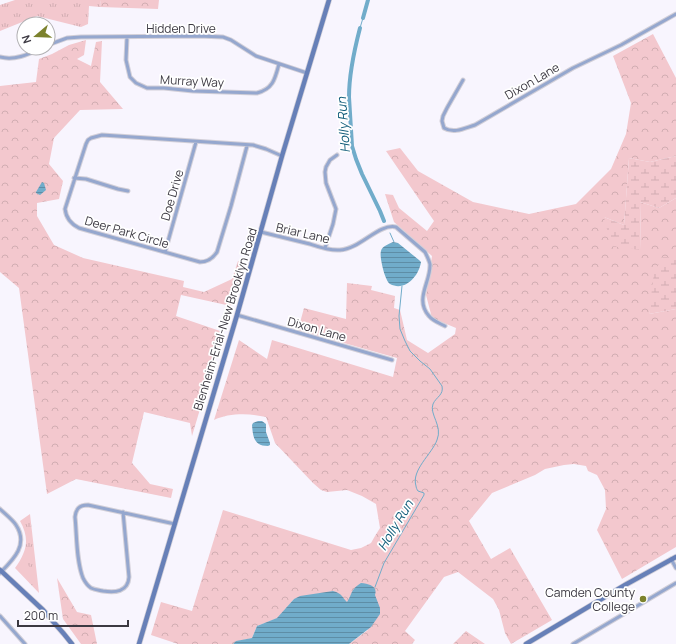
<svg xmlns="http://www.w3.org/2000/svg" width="676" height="644" font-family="Manrope,sans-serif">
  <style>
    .grass { fill: url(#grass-tufts) }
    .forest { fill: url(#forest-crowns) }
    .wetland { fill: url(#wetland-marsh) }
    .pitch { fill: #f3c8ce }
    .water { fill: url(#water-rules) }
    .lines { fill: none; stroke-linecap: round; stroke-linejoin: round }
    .stream { stroke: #71acca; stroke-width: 1 }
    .canal { stroke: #71acca; stroke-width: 4 }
    .street-casing { stroke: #d2cfd8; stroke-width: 5 }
    .secondary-casing { stroke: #d2cfd8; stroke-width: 6 }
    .street { stroke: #95a7ce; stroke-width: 3 }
    .secondary { stroke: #6780b8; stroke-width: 4.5 }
    .poi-dot { fill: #7c822d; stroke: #fff; stroke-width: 1.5 }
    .labels { text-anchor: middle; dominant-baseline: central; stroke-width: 3.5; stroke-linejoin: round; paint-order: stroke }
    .street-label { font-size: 12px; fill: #3c3942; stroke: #fff }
    .poi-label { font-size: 12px; fill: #3c3942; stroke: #fff; text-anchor: end }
    .water-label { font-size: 13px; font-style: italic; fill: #0f5b79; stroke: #fff }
  </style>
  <defs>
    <pattern id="grass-tufts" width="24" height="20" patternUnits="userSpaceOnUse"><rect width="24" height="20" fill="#f3c8ce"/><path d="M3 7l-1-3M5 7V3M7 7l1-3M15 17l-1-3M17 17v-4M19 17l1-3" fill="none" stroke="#d1adb2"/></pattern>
    <pattern id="forest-crowns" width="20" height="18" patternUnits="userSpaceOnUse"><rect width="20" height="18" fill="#f3c8ce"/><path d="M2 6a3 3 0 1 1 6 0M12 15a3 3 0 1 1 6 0" fill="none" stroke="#d1adb2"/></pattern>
    <pattern id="wetland-marsh" width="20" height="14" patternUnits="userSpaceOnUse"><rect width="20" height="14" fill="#f3c8ce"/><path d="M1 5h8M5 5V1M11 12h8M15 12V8" fill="none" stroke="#d1adb2"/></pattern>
    <pattern id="water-rules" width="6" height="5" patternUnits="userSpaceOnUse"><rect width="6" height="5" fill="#71acca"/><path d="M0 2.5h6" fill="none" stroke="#5e8da6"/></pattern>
  </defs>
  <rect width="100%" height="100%" fill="#f8f5fe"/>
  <!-- grass -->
  <path class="grass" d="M15,0H101L100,7L89,6L88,24L81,27L37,16L0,31V5Z
    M30,514L39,593L15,568C27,551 30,539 20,521Z"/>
  <!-- forest -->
  <path class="forest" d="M101,0H159L158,9L100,7Z
    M653,34L676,78V156L650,162L629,158L624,225L604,217L641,249L640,202L659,208L676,198V257H663L649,314L676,309V547L622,579L597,530L606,509L605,490L597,475L588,471L586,466L574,464L564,465L545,469L535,475L492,493L469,521L491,559L510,548L552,620L511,644L505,633L499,610L493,599L458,572L444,577L405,631L415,640L412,644H349L368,630L347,602L294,599L278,618L257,626L252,638L235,642V644H178L151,635L161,602L192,611L223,510L351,550L361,548L371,543L375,536L380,528L376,504L362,496L347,490L327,492L321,490L313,483L275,443L266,417C250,413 228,413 214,420L239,340L267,359L272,340L393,377L397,358L298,330L304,308L346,319L347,283L372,286L371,290L395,296L394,308L400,310L407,340L428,353L455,334L456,328L432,318L426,295L432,256L394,222L385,194L393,195L399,208L427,231L434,221L386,151L400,148L418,171L473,202L529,214L576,204L611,169L626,134L631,103L613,56Z
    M86,40L84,55L77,59L91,66L96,42L102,41L100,82L123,109L80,110L54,138L49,164L63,181L59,199L37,203V216L54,245L83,258L184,281L183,287L204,292L232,279L238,261L244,263L231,306L181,295L176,316L223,332L192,436L190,423L144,412L132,463L150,484L173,489L171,498L76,479L47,494L19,288L0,272V86L36,82L39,59L52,54L69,45Z
    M57,578L77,612L91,615L97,644H81L63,619Z
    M466,631L485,644H453Z"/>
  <!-- wetland -->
  <path class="wetland" d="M676,156V198L659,208L640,202L641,250L611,246L604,217L624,225L629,158L650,162Z
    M663,257H676V309L649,314L654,272Z"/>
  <!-- pitch -->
  <path class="pitch" d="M25,561L34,573L27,579L18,567Z"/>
  <!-- water -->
  <path class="water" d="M42,182L44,183L46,190L40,195L36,193V192Z
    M393,242L398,243L419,260L421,262C419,276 405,292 390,284C385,281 379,256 381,251C382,246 389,244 393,242Z
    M258,421H262L266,424V432L270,443V445L268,446C254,446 253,437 252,425L253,423Z
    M361,583C369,584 378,586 375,595L380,608V614L371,627L349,644H233L236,641L252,638L257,626L277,618L294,599L300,596L333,591C343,594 341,596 347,602C353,593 350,590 361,583Z"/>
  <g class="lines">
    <!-- stream -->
    <path class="stream" d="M360,28L363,18
      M390,233L394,242
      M375,587L384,563L424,495V493C422,492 420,492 418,491C417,490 416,487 416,486C411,470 432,454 437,440C443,426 429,414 433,404C436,397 444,395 442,386L430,369L420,361L410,351L405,341L400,329L399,316L402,286"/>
    <!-- canal -->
    <path class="canal" d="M363,18L368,0
      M360,28C354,51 349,74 349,97L352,146L356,159L362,174L380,211L384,221"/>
    <!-- street casing -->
    <g class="street-casing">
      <path id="street" d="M127,37L126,60L130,77L136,83L147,88H164L193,91L257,93C273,89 275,79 279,64
        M48,45L67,38L81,37L199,36L223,37L231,40L256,56L307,73
        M0,57C15,61 29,54 42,48
        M463,80L447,108L443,116L442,121L444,128C454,134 465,128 475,125L573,68L621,45L676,14
        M247,146L231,206L217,252C213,258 207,262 200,262L79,228C71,224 66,218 65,209L86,144L88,140L91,138L102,135L253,145L266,149L282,156
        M74,178L86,179L118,189L128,191
        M261,232C277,236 294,240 310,244C319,247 330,251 340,250C360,249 379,223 396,227L425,252C427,256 429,260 430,264C431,282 414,299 429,316C433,321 439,323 445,326
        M325,248L333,224L336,209L326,183L325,172L326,167L330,160L337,155
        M165,252L196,142
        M237,315L392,360
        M0,509C5,514 12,519 16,525C29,545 13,560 0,573
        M123,512L129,577C128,592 115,593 103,591C99,590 95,590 91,588C88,586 85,582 83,578C76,560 77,536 75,517C76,509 79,505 88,505L175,524
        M671,559L676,568
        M0,616L25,644
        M573,644L676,583"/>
    </g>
    <!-- secondary casing -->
    <g class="secondary-casing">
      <path id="secondary" d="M0,570L43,610L64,634L72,644
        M139,644L237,315L282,156L329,0
        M526,644L625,585L676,557"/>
    </g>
    <!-- street -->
    <use href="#street" class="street"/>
    <!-- secondary -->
    <use href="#secondary" class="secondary"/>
  </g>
  <!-- markers -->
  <circle class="poi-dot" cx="643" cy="599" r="4"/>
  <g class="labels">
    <!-- street labels -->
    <g class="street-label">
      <text x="181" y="28">Hidden Drive</text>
      <text transform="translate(192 81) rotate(3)">Murray Way</text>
      <text transform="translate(532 81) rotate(-30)">Dixon Lane</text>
      <text transform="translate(172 195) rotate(-74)">Doe Drive</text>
      <text transform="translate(127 232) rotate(16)">Deer Park Circle</text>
      <text transform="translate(303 233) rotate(13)">Briar Lane</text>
      <text transform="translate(225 319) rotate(-73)">Blenheim-Erial-New Brooklyn Road</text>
      <text transform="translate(317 329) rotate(16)">Dixon Lane</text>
    </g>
    <!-- poi labels -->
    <g class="poi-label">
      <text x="635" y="592">Camden County<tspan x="635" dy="14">College</tspan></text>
    </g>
    <!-- water labels -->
    <g class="water-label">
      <text transform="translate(343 125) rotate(-94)">Holly Run</text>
      <text transform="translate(395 525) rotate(-59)">Holly Run</text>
    </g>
  </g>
  <!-- north arrow -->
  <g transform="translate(36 36) rotate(251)"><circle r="19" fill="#ffffff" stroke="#b1b0b3"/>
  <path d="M0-3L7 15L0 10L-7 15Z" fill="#7c822d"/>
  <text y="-6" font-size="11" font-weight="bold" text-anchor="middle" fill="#3c3942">N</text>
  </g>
  <!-- scale -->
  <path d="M18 620v6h110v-6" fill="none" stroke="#3c3942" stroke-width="2"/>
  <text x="24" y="620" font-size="12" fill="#3c3942" stroke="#ffffff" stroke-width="3" paint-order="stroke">200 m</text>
</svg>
